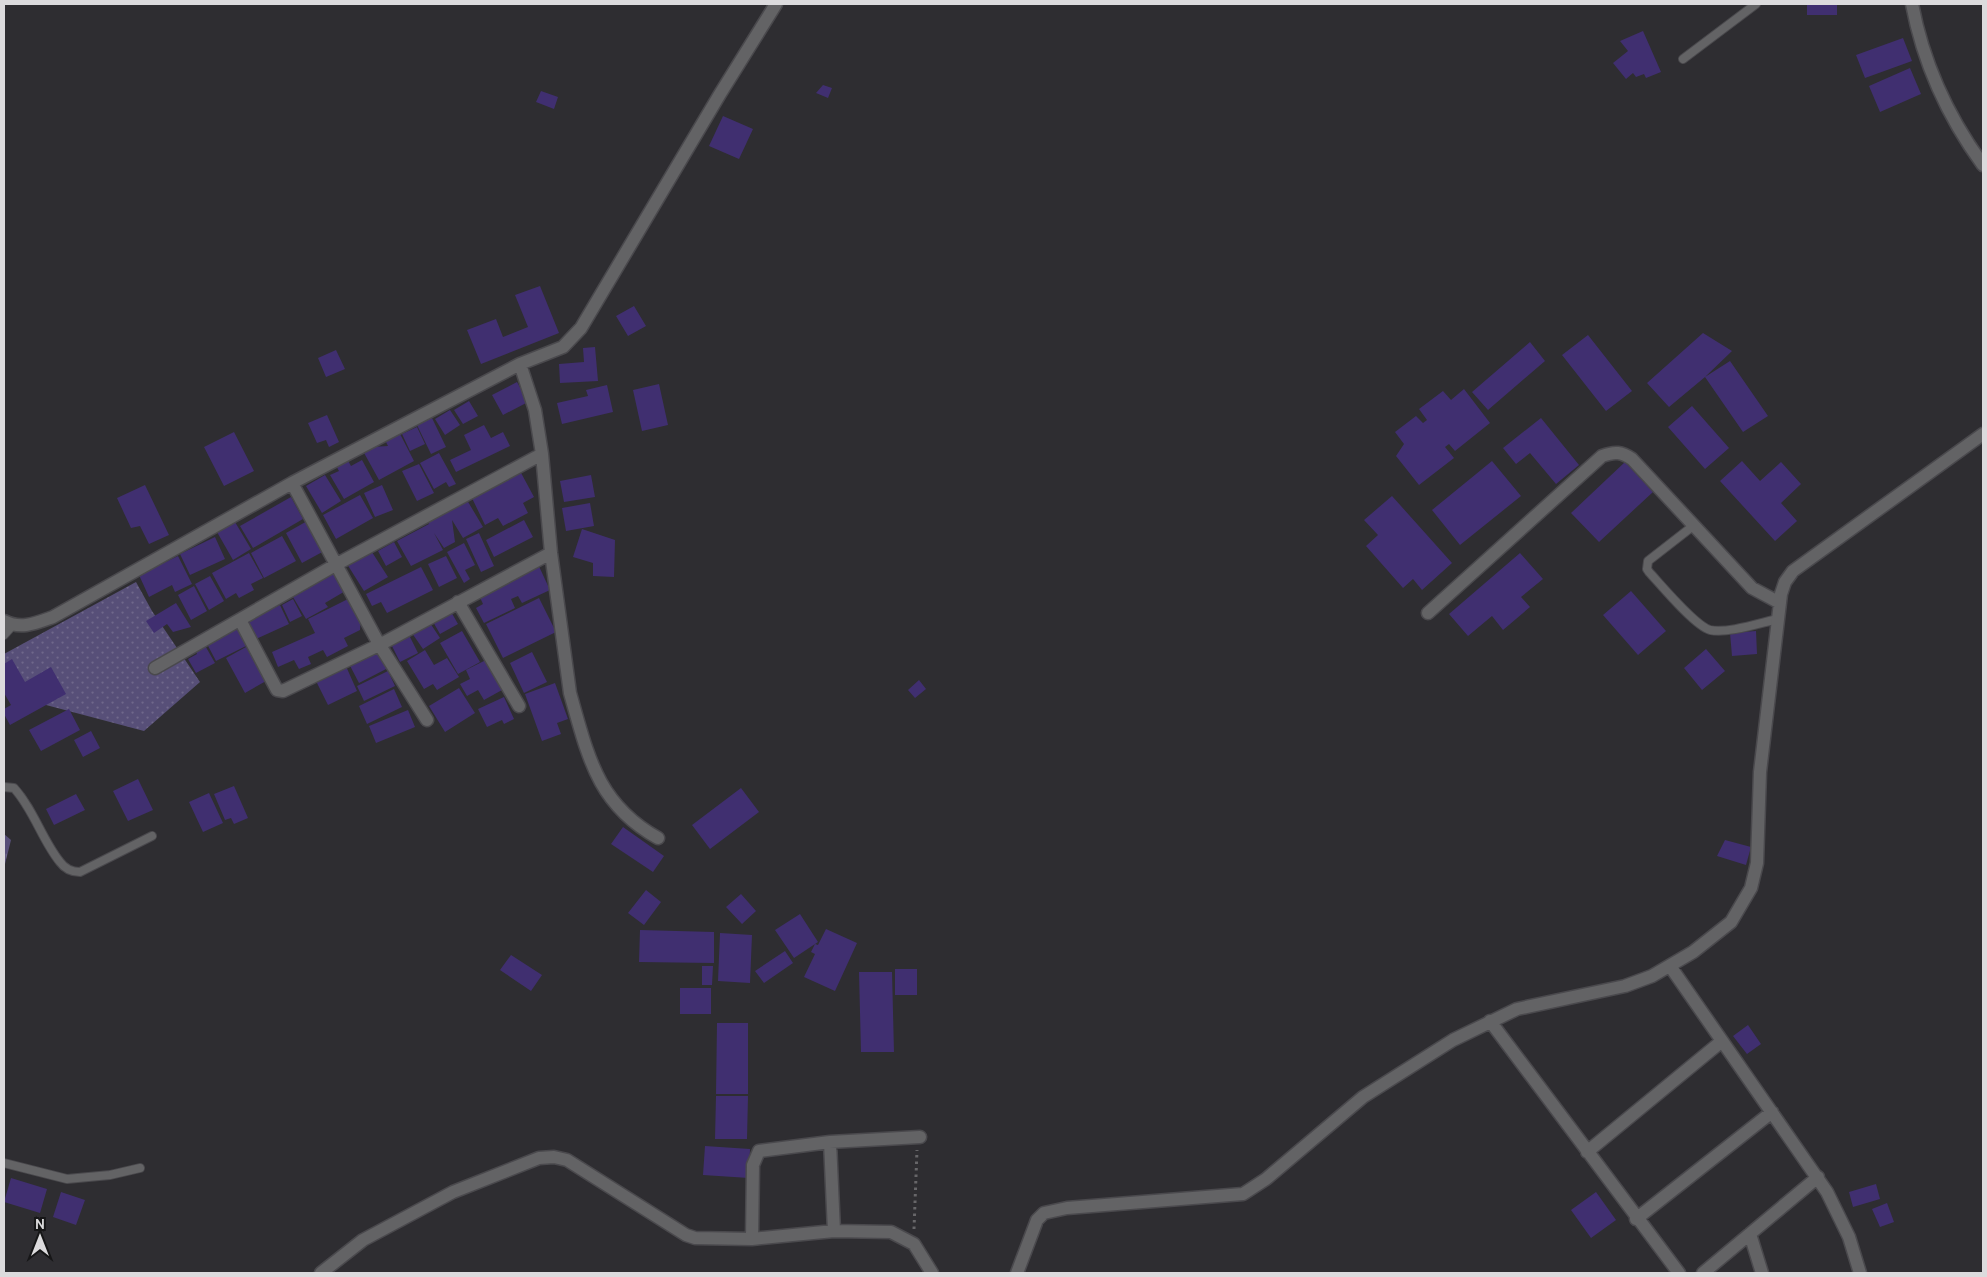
<svg xmlns="http://www.w3.org/2000/svg" width="1987" height="1277" font-family="Cabin,sans-serif">
  <style>
    .grass { fill: url(#grass-dots) }
    .park { fill: url(#park-tufts) }
    .building { fill: #402f70 }
    .lines { fill: none; stroke-linecap: round; stroke-linejoin: round }
    .service-casing { stroke: #4a494d; stroke-width: 10 }
    .minor-casing { stroke: #4a494d; stroke-width: 15 }
    .tertiary-casing { stroke: #4a494d; stroke-width: 15 }
    .path { stroke: #676669; stroke-width: 3; stroke-dasharray: 2.5 4; stroke-linecap: butt }
    .service { stroke: #636365; stroke-width: 8 }
    .minor { stroke: #636365; stroke-width: 12 }
    .tertiary { stroke: #636365; stroke-width: 12 }
  </style>
  <defs>
    <pattern id="grass-dots" width="8" height="8" patternUnits="userSpaceOnUse" patternTransform="scale(1.25)"><rect width="8" height="8" fill="#574f78"/><path d="M2 2h.1M6 6h.1" fill="none" stroke="#6f688b" stroke-width="1.8" stroke-linecap="round"/></pattern>
    <pattern id="park-tufts" width="24" height="20" patternUnits="userSpaceOnUse" patternTransform="scale(1.25)"><rect width="24" height="20" fill="#574f78"/><path d="M3 7l-1-3M5 7V3M7 7l1-3M15 17l-1-3M17 17v-4M19 17l1-3" fill="none" stroke="#6f688b"/></pattern>
  </defs>
  <rect width="100%" height="100%" fill="#2e2d31"/>
  <!-- grass -->
  <path class="grass" d="M136,582L152,611L200,682L144,731L46,705L4,666V654Z"/>
  <!-- park -->
  <path class="park" d="M4,834L11,840L4,868Z"/>
  <!-- building -->
  <path class="building" d="M1807,4H1837V15H1807Z
    M1643,31L1661,72L1646,78L1644,74L1636,77L1633,73L1626,79L1613,63L1628,51L1620,41Z
    M1903,38L1912,61L1865,78L1856,55Z
    M1910,68L1921,94L1880,112L1869,86Z
    M823,85L832,88L828,98L816,93Z
    M541,91L558,97L554,109L536,102Z
    M723,116L753,129L739,159L709,146Z
    M540,286L559,333L481,364L467,330L496,319L503,337L528,327L515,295Z
    M634,306L646,326L628,336L616,316Z
    M1703,333L1732,351L1705,377L1730,361L1768,416L1743,432L1705,377L1669,407L1647,383Z
    M1588,335L1632,391L1606,411L1562,355Z
    M1530,342L1545,361L1488,410L1472,392Z
    M595,347L598,381L560,383L559,364L584,362L583,348Z
    M336,350L345,369L326,377L318,358Z
    M517,382L528,402L503,415L492,395Z
    M659,384L668,425L642,431L633,390Z
    M607,385L613,412L562,424L557,403L588,396L586,390Z
    M1464,389L1490,423L1455,451L1449,444L1445,447L1454,458L1419,485L1396,456L1404,444L1395,432L1416,416L1423,423L1427,420L1419,409L1443,391L1451,400Z
    M469,401L478,416L463,424L454,410Z
    M1692,406L1729,448L1705,469L1668,427Z
    M450,410L460,425L445,435L435,419Z
    M327,415L339,442L329,447L326,440L317,443L308,423Z
    M432,418L446,447L431,454L417,425Z
    M1541,418L1579,465L1556,484L1530,453L1516,464L1503,448Z
    M484,425L491,438L503,432L510,446L456,472L450,460L471,450L464,435Z
    M417,427L425,444L410,451L402,434Z
    M234,432L254,471L224,486L204,447Z
    M399,432L414,461L379,480L363,451L372,447L388,446L385,440Z
    M439,453L456,484L449,487L446,482L434,489L420,463Z
    M346,457L351,466L362,460L374,482L344,499L330,475L339,471L335,464Z
    M1492,461L1521,496L1460,545L1432,510Z
    M1742,461L1760,481L1781,462L1801,484L1781,503L1797,521L1775,541L1720,481Z
    M1625,462L1653,492L1599,542L1571,513Z
    M419,464L434,493L417,501L402,471Z
    M520,471L534,497L523,503L528,513L503,526L498,518L485,525L471,496Z
    M325,475L341,501L322,513L306,486Z
    M591,475L595,497L564,502L560,481Z
    M145,485L169,535L149,544L140,526L131,528L117,498Z
    M382,485L393,510L375,517L364,493Z
    M360,495L373,518L336,539L323,515Z
    M464,495L483,527L463,538L452,520L455,542L444,548L434,533L443,550L411,566L397,541L429,524L425,517Z
    M1392,496L1452,563L1422,590L1413,579L1403,588L1366,546L1378,535L1364,520Z
    M291,497L303,519L253,548L240,526Z
    M590,503L594,526L566,531L562,508Z
    M309,520L326,550L302,563L286,533Z
    M524,520L533,537L494,557L486,540Z
    M235,522L251,549L233,560L217,532Z
    M582,529L615,540L614,577L593,576V563L573,557Z
    M479,533L494,566L481,572L466,539Z
    M282,536L296,561L264,578L251,553Z
    M215,537L225,559L190,575L180,554Z
    M394,542L402,557L386,566L378,551Z
    M464,543L475,565L465,570L470,579L464,583L447,552Z
    M370,549L388,577L364,591L347,564Z
    M249,553L263,578L251,584L254,590L239,598L236,593L226,599L212,573Z
    M1520,553L1543,579L1521,597L1530,607L1503,630L1492,616L1468,636L1449,614Z
    M178,556L192,584L175,592L172,585L149,597L139,575Z
    M446,556L457,578L439,587L428,564Z
    M536,560L550,590L522,603L518,596L511,599L515,608L484,623L476,608L483,604L477,591Z
    M421,567L433,590L387,613L381,602L372,606L366,594Z
    M336,572L347,590L325,603L328,607L306,619L293,597Z
    M210,576L224,601L209,610L195,584Z
    M194,586L207,611L191,620L178,595Z
    M1631,591L1666,631L1638,655L1603,615Z
    M352,597L361,616L360,630L344,638L348,646L327,657L323,650L308,657L311,664L299,669L294,660L278,667L272,652L315,633L308,619Z
    M539,598L556,632L503,658L486,624Z
    M293,599L302,616L290,622L282,605Z
    M176,603L191,627L173,632L167,624L154,633L146,621Z
    M446,603L458,624L440,634L428,613Z
    M280,605L289,624L256,639L247,621Z
    M424,614L440,638L423,649L407,626Z
    M237,618L250,644L216,661L206,642Z
    M405,627L418,653L400,662L387,636Z
    M462,631L480,662L458,674L440,643Z
    M1756,631L1757,654L1732,656L1730,633Z
    M203,642L215,663L196,673L188,659L197,654L194,647Z
    M246,647L266,681L245,693L226,658Z
    M1706,649L1725,671L1702,690L1684,668Z
    M379,650L388,668L359,683L346,658Z
    M425,650L434,665L447,658L459,677L437,690L433,684L424,689L407,661Z
    M532,652L547,682L524,693L510,663Z
    M12,659L25,682L51,667L66,694L10,725L4,714V709L11,705L4,693V664Z
    M486,660L502,690L484,700L478,690L467,696L460,684L470,679L466,670Z
    M345,664L357,691L328,705L315,679Z
    M388,671L395,686L364,701L357,686Z
    M919,680L926,689L915,698L908,690Z
    M555,683L568,719L557,723L561,734L542,741L525,694Z
    M459,688L475,713L445,732L429,706Z
    M394,689L402,707L367,724L359,706Z
    M504,697L514,719L504,724L502,720L487,727L478,709Z
    M69,709L80,730L41,751L29,730Z
    M408,710L415,727L376,743L369,726Z
    M91,731L100,748L83,757L74,740Z
    M138,779L153,810L128,821L113,791Z
    M234,786L248,818L234,824L231,818L225,820L214,794Z
    M741,788L759,812L710,849L692,825Z
    M209,793L223,823L203,832L189,802Z
    M76,794L85,810L54,825L46,809Z
    M623,827L664,856L653,872L611,844Z
    M1725,840L1751,847L1746,865L1717,856Z
    M646,890L661,902L644,925L628,913Z
    M741,894L756,911L742,924L726,907Z
    M800,914L818,942L815,944L818,945L826,929L857,943L835,991L804,977L815,954L811,952L815,944L794,958L775,930Z
    M640,930L714,932V963L639,962Z
    M720,933L752,935L750,983L718,981Z
    M785,951L793,963L764,983L755,971Z
    M511,955L542,975L531,991L500,970Z
    M702,966H713L712,985H702Z
    M895,969H917V995H895Z
    M859,972H892L894,1052H861Z
    M680,988H711V1014H680Z
    M717,1023H748V1094H716Z
    M1748,1025L1761,1044L1747,1054L1733,1036Z
    M716,1096H748L747,1139H715Z
    M705,1146L750,1149L749,1178L703,1175Z
    M11,1178L47,1189L40,1213L4,1202Z
    M1876,1184L1880,1199L1853,1207L1849,1192Z
    M61,1192L85,1200L76,1225L53,1217Z
    M1596,1192L1616,1220L1591,1238L1571,1210Z
    M1887,1203L1894,1222L1880,1227L1872,1209Z"/>
  <g class="lines">
    <!-- service casing -->
    <g class="service-casing">
      <path id="service" d="M1683,59L1756,4
        M1693,526L1648,561L1647,569L1649,572C1661,585 1695,626 1710,630C1727,634 1760,623 1778,619
        M4,635L13,625
        M4,787L14,788C34,810 42,840 60,862C65,869 72,872 80,872L152,836
        M4,1163L67,1179L110,1175L140,1168"/>
    </g>
    <!-- minor casing -->
    <g class="minor-casing">
      <path id="minor" d="M520,364L535,410L542,454L551,553L570,693C588,756 597,804 658,838
        M292,483L379,644L427,720
        M458,602L519,706
        M1428,613L1602,456C1615,451 1622,452 1632,459L1752,588L1780,603
        M240,620L277,690L283,691L385,642L551,553
        M4,621C21,630 36,623 53,617L292,483L520,364L563,347L581,328L720,94L776,4
        M155,668L337,564L542,454
        M1670,966L1827,1192L1849,1237L1860,1273
        M1490,1021L1679,1273
        M830,1142L834,1231
        M1587,1152L1722,1041
        M1636,1219L1772,1112
        M1750,1234L1762,1273
        M752,1239L753,1165L759,1151L830,1142L920,1137
        M321,1273L363,1240L453,1192L539,1158L554,1157L567,1160L686,1235L695,1238L752,1239L834,1231L891,1232L914,1244L932,1273
        M1017,1273L1037,1220L1044,1213L1067,1208L1243,1194L1266,1179L1363,1097L1453,1040L1517,1009L1625,986L1652,976L1693,952L1731,922L1751,888L1757,863L1760,772L1781,594L1785,582L1793,571L1983,434
        M1703,1273L1818,1177"/>
    </g>
    <!-- tertiary casing -->
    <g class="tertiary-casing">
      <path id="tertiary" d="M1912,4C1923,62 1948,117 1983,165"/>
    </g>
    <!-- path -->
    <path class="path" d="M914,1229L917,1150"/>
    <!-- service -->
    <use href="#service" class="service"/>
    <!-- minor -->
    <use href="#minor" class="minor"/>
    <!-- tertiary -->
    <use href="#tertiary" class="tertiary"/>
  </g>
  <!-- border -->
  <rect width="1987" height="1277" fill="none" stroke="#dcdbdd" stroke-width="10"/>
  <!-- north arrow -->
  <g transform="translate(40 1237)" stroke="#161617" stroke-width="4" paint-order="stroke">
  <path d="M0-4L9 19L0 12L-9 19Z" fill="#dcdbdd"/>
  <text y="-8" font-size="14" font-weight="bold" text-anchor="middle" fill="#dcdbdd">N</text>
  </g>
</svg>
